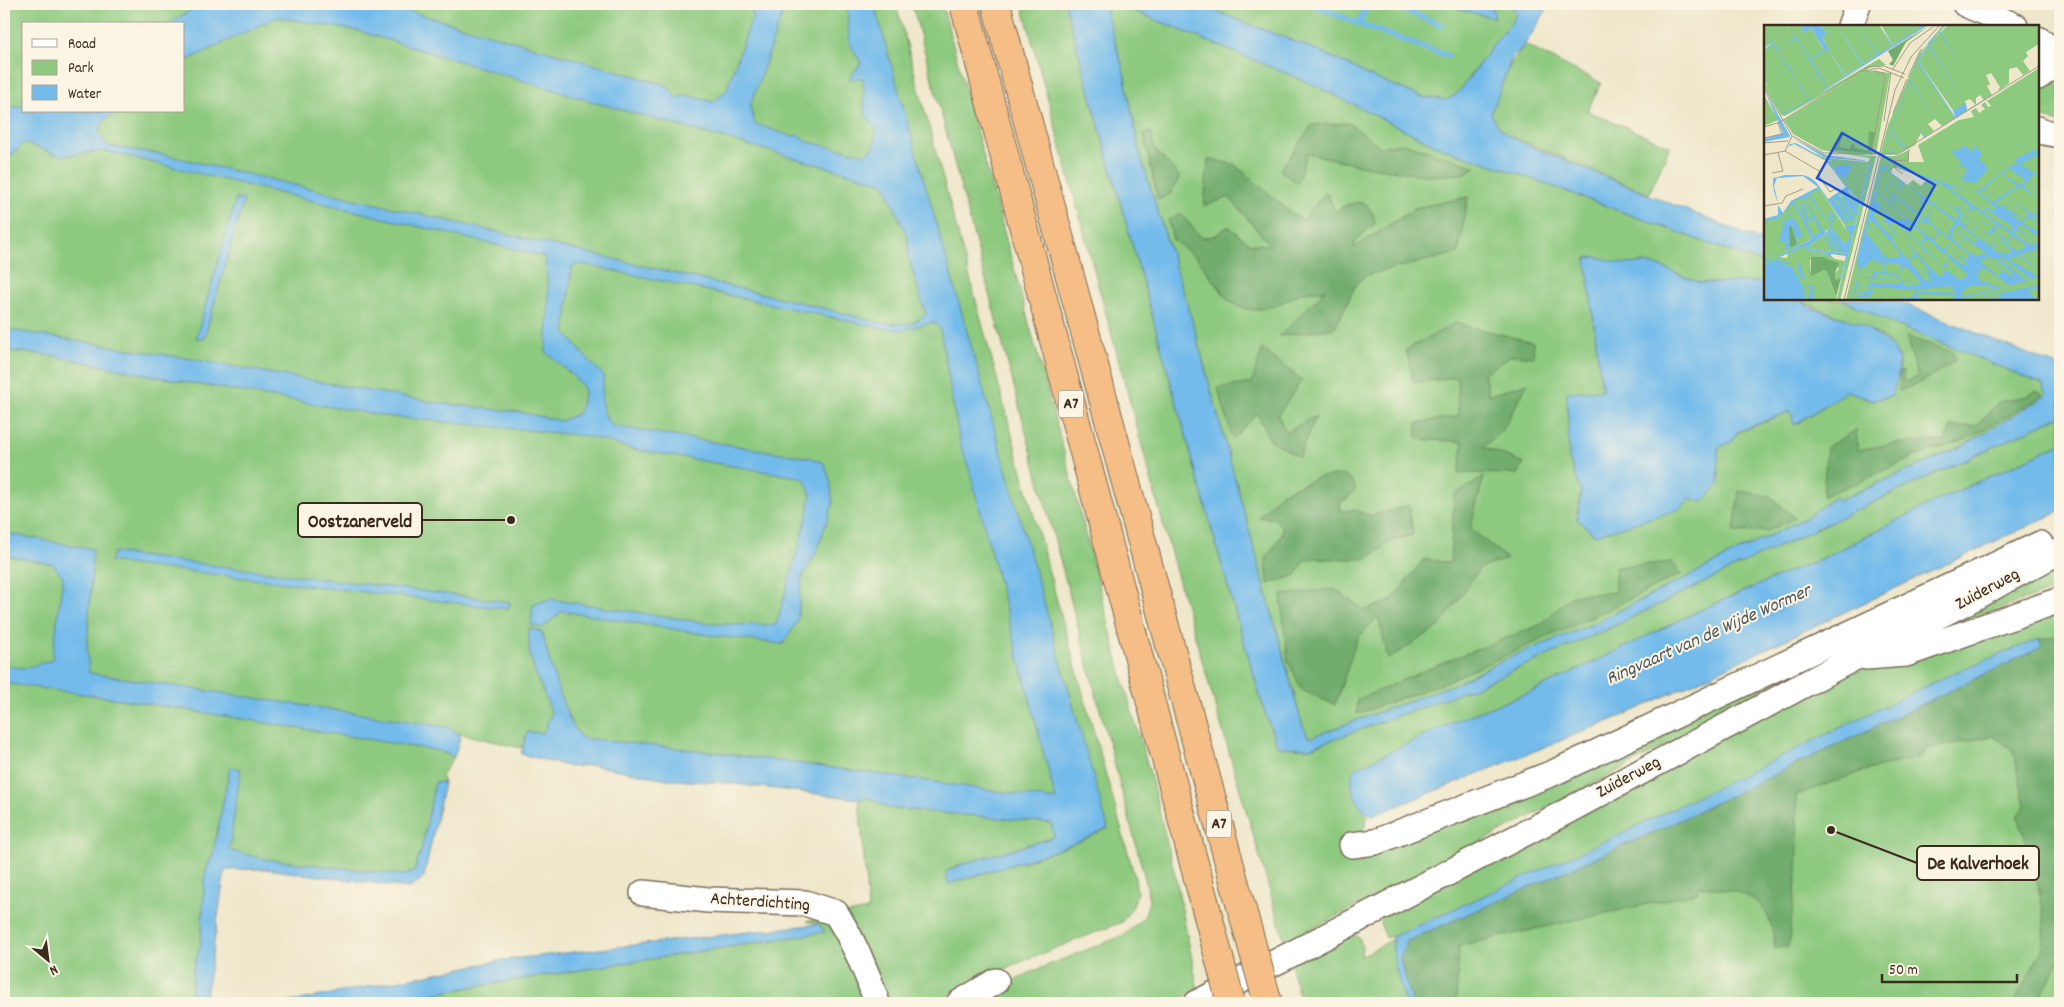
<svg xmlns="http://www.w3.org/2000/svg" width="2064" height="1007" font-family="Dekko,sans-serif">
  <style>
    .green { fill: #8dc97f; stroke: #647a4e; fill-rule: evenodd }
    .forest { fill: #72ad6e; stroke: #566c46 }
    .water { fill: #73bbeb; stroke: #577284 }
    .lines { fill: none; stroke-linecap: round; stroke-linejoin: round }
    .stream { stroke: #73bbeb; stroke-width: 5.5 }
    .minor-casing { stroke: #7a6c5a; stroke-width: 28 }
    .highway-casing { stroke: #7a6c5a; stroke-width: 30 }
    .minor { stroke: #fff; stroke-width: 25 }
    .highway { stroke: #f5be86; stroke-width: 28 }
    .highway-bridge-casing { stroke: #7a6c5a; stroke-width: 30; stroke-linecap: butt }
    .highway-bridge { stroke: #f5be86; stroke-width: 28 }
    .labels { text-anchor: middle; dominant-baseline: central; stroke-width: 4; stroke-linejoin: round; paint-order: stroke }
    .shield { fill: #fcf5e5; stroke: #75675a; stroke-width: 1 }
    .shield-label { font-size: 16px; font-weight: bold; fill: #3b2a1e }
    .street-label { font-size: 18px; fill: #3b2a1e; stroke: #fcf5e5 }
    .water-label { font-size: 19px; font-style: italic; fill: #4c565c; stroke: #fcf5e5 }
    .inset-river { fill: none; stroke: #73bbeb; stroke-width: 2.5 }
    .inset-road { fill: none; stroke: #a69b85; stroke-width: 1 }
    .view { fill: #1d4ed8; fill-opacity: 0.15; stroke: #1d4ed8; stroke-width: 2.5 }
    .inset-edge { fill: none; stroke: #3b2a1e; stroke-width: 2.5 }
    .leader { fill: none; stroke: #3b2a1e; stroke-width: 2 }
    .callout-dot { fill: #3b2a1e; stroke: #fcf5e5; stroke-width: 2 }
    .callout { fill: #fcf5e5; stroke: #3b2a1e; stroke-width: 2 }
    .callout-label { font-size: 19px; text-anchor: middle; font-weight: bold; fill: #3b2a1e }
  </style>
  <rect width="100%" height="100%" fill="#fcf5e5"/>
  <filter id="ink" filterUnits="userSpaceOnUse"><feTurbulence type="fractalNoise" baseFrequency=".02" numOctaves="2"/><feDisplacementMap in="SourceGraphic" scale="10" xChannelSelector="R" yChannelSelector="G"/><feConvolveMatrix kernelMatrix="1 2 1 2 8 2 1 2 1" color-interpolation-filters="sRGB"/></filter>
  <filter id="wash" filterUnits="userSpaceOnUse"><feTurbulence type="fractalNoise" baseFrequency=".0096" numOctaves="4" result="noise"/><feDisplacementMap in="SourceGraphic" scale="20" xChannelSelector="R" yChannelSelector="G"/><feGaussianBlur stdDeviation="1.12" result="paint"/><feColorMatrix in="noise" values="0 0 0 0 0 0 0 0 0 0 0 0 0 0 0 0 0 1.4 0 .05"/><feComposite in="paint" operator="in"/></filter>
  <g filter="url(#wash)">
    <rect width="100%" height="100%" fill="#eee7ca"/>
    <!-- green -->
    <path class="green" d="M4,4H896L1049,572L1135,878L1137,892L1133,906L1122,922L1013,965L945,1003H384L471,987L824,932L819,924L807,921L868,910L859,799L870,798L888,808L1051,822L1055,837L962,864L946,872L948,884C1001,867 1059,854 1108,828L1090,785L1050,819L522,745L521,748L458,733L444,753L454,757L441,776L444,783L441,782L419,873L404,875L224,856L203,976L206,996L204,1003H4ZM24,24H184V111H24Z
      M912,4H942L1073,485L1123,680L1149,770L1176,879L1198,990L1171,1003H974L1031,972L1124,935L1144,917L1149,902L1147,886Z
      M1022,4H1065L1232,601L1265,713L1278,747L1310,748L1473,688L1608,629L1792,540L2060,416V444L1934,502L1823,558L1711,605L1536,690L1460,719L1352,776C1354,791 1357,804 1368,815L1358,851L2034,552L1597,782L1285,943L1175,568Z
      M1106,4H1117L1312,84L1439,147L1505,169L1765,264V282L1700,283L1661,267L1644,263L1625,264L1586,258L1602,390L1569,458L1581,491L1577,519L1595,535L1642,520L1719,484L1718,448L1733,441L1737,433L1791,411L1795,425L1847,391L1873,400L1898,377C1898,372 1900,367 1899,362C1896,328 1822,314 1798,299H1841L1894,324L2042,384L2047,395L1959,448L1837,501L1835,497L1807,517L1591,625L1508,658L1455,684L1309,738L1302,724L1191,317L1141,158L1123,68L1104,6ZM1234,164L1291,213L1303,220L1327,192L1335,211L1346,205L1362,202L1369,208L1374,216L1370,228C1362,233 1355,239 1354,249L1415,208L1468,197L1458,252L1366,275L1356,284L1335,328L1281,335L1326,290L1303,292L1292,296L1240,307L1229,301L1197,258L1174,240L1215,236L1228,226L1250,244L1271,245L1229,197L1205,205ZM1320,477L1348,498L1340,502L1341,512L1354,510L1371,516L1409,505L1413,535L1331,559L1315,558L1305,560L1295,576L1266,559L1282,534V527L1275,519L1259,517L1281,493Z
      M1198,4H1512L1516,14L1512,22L1496,41L1458,93L1447,100L1422,97L1367,75L1349,65L1311,48Z
      M1525,45L1601,83L1587,111L1670,146L1649,194L1505,134L1498,127L1491,113C1499,89 1507,64 1525,45Z
      M2049,83L2058,84L2060,86V122L2040,117L2038,114C2038,101 2034,87 2049,83Z
      M2060,558V588L1903,641Z
      M2060,607V1003H1301L1290,963L1350,933L1359,937L1362,947L1361,956L1411,930L1386,938L1380,923L1381,915L1824,680L2011,628Z"/>
    <!-- forest -->
    <path class="forest" d="M1349,123L1380,147L1403,143L1476,167L1463,174L1432,176L1363,166L1307,153L1297,183L1280,170L1312,125Z
      M1151,131L1154,148L1180,177L1170,194L1158,200L1144,135Z
      M1208,159L1234,164L1291,213L1303,220L1326,192L1335,211C1354,201 1371,195 1375,224C1367,231 1355,236 1354,248L1415,208L1468,197L1458,253L1366,275L1356,284L1335,328L1280,336L1325,290L1303,292L1275,306L1253,310L1240,307L1229,301L1197,258L1173,240L1168,220L1181,214L1202,238L1215,236L1228,226L1250,244L1270,245L1229,197L1204,206Z
      M1455,323L1533,342L1534,357L1512,355L1484,373L1489,395L1528,383L1502,431L1483,447L1524,463L1519,474L1459,473L1463,442L1417,439V423L1458,416L1457,377L1414,383L1406,350Z
      M1906,336L1952,352L1956,360L1920,383L1899,391L1900,371L1903,372V382L1918,377Z
      M1262,349L1302,380L1278,415L1286,432L1316,416L1299,457L1270,440L1257,413L1233,439L1218,388L1252,383Z
      M2036,391L2044,395L1965,440L1916,456L1859,482L1823,496L1827,447L1856,430L1858,450L1898,443L1945,441L1952,426H1977L1998,402L2028,396Z
      M1343,475L1352,481L1356,489L1348,498L1340,502L1341,511L1354,510L1371,516L1409,505L1413,535L1397,538L1366,559H1331L1315,558L1305,560L1295,576L1268,584L1266,559L1282,534V527L1274,519L1259,517L1281,493L1320,477Z
      M1484,477L1470,528L1507,559L1480,568L1440,626L1388,659L1378,616L1357,639L1335,705L1302,690L1288,661L1281,595L1334,589L1365,610L1392,600L1424,559L1450,563L1454,495Z
      M1739,491L1770,496L1795,518L1767,531L1734,532Z
      M1672,562L1682,574L1573,626L1438,685L1357,714V700L1449,660L1540,625L1573,595L1615,592V567Z
      M2056,636L2060,656V959L2037,1003H2014L2042,950C2052,918 2028,849 2018,816L2025,806L2014,754L2010,748L1993,736L1926,749L1923,756L1863,771L1796,795L1798,847L1797,873L1788,947L1775,948C1771,896 1746,891 1700,886L1697,893L1459,946L1456,1003H1412L1400,958L1407,941L1663,828L2042,647L2039,639Z"/>
    <!-- water -->
    <path class="water" d="M201,4H384L666,85L677,98L687,95L713,102L726,91L753,15L749,4H786L750,106L755,124L791,136L799,135L808,142L864,154L874,148L876,128L865,115L863,78L849,79L861,63L849,42L847,4H874L1108,828C1058,854 1001,867 948,884L946,872L963,864L1054,837L1051,823L888,808L870,798L859,799L726,783L672,780L592,765L571,767L521,754L527,732L543,733L552,713L536,675L529,652V628L542,632C549,658 564,721 582,738L721,753L921,780L1056,800L970,472L960,443L940,329L933,322L903,330L882,328L582,264L572,267L565,332L583,354L604,376C602,395 598,411 613,426L811,458L824,463L830,480L833,504L816,553L802,577L797,622L783,644L708,635L562,611L543,628L531,625L533,605L549,599L714,624L776,625L808,514L811,495L804,478L632,449L587,436L384,416L179,381L54,356L4,350V329L197,360L438,403L519,412L561,421L579,413L585,389L570,373L546,352L549,300L545,257L105,151L61,156L24,143L4,163V149L8,139L4,137V109L24,106V111H118L103,121L99,134L108,146L161,154L807,304L880,323L910,324L926,315L908,256V238L884,183L604,105L358,31L277,17L184,62V24H168Z
      M1065,4H1106L1104,6L1123,68L1141,158L1191,317L1302,724L1309,738L1455,684L1508,658L1591,625L1807,517L1835,497L1838,501L1959,448L2047,395L2042,384L1894,324L1841,299H1893L2060,367V416L1792,540L1608,629L1473,688L1310,748L1278,747L1265,713L1232,601Z
      M1117,4H1198L1311,48L1349,65L1367,75L1422,97L1447,100L1458,93L1496,41L1512,22L1516,14L1512,4H1550L1525,45L1512,58L1491,113C1501,134 1510,136 1530,146L1765,242V264L1505,169L1439,147L1312,84Z
      M1446,4H1487L1492,6L1495,18L1461,10Z
      M236,199L244,200L204,339L196,338Z
      M1597,257L1625,264L1644,263L1661,267L1700,283L1765,282V299H1798L1810,307L1862,324L1894,348L1899,361L1898,377L1892,396L1874,400L1847,391L1794,425L1791,411L1737,432L1733,441L1718,448L1719,484L1703,502L1689,498L1680,509L1595,535L1577,519L1581,491L1569,458L1567,392L1602,390L1586,258Z
      M2060,444V511L1627,714L1375,815C1360,814 1349,789 1352,775C1353,773 1355,770 1356,768L1460,719L1536,690L1711,605L1823,558L1934,502Z
      M4,533L93,549L87,650L89,673L447,727L461,735L454,757L439,751L119,699L4,683V666L24,668L52,660L63,577L52,564L4,555Z
      M114,552L139,556L510,602L508,609L134,565L110,561Z
      M2039,639L2042,647L1663,828L1407,941L1400,958L1412,1003H1405L1395,966L1392,937L1629,830L1955,672Z
      M230,767L241,769L229,850L264,859L404,875L414,872L422,847L435,782L444,783L424,877L410,888L266,869L225,870L206,996H191L193,969L200,948L202,927L205,873L213,853Z
      M819,924L825,932L471,987L384,1003H285L503,960Z"/>
    <g class="lines">
      <!-- stream -->
      <path class="stream" d="M1311,4L1359,24L1448,56
        M1388,4L1442,25
        M1359,24L1367,4"/>
    </g>
  </g>
  <g filter="url(#ink)">
    <g class="lines">
      <!-- minor casing -->
      <g class="minor-casing">
        <path id="minor" d="M1965,4L2015,26
          M1850,26L1858,4
          M2038,39L2046,45L2060,63
          M2038,77L2059,62
          M2038,129L2044,132L2060,135
          M1866,657L1906,654L2060,600
          M1352,845L1375,842L1553,773L2040,544
          M643,893L708,900L805,903L836,913C854,942 867,971 877,1003
          M959,1003L996,981
          M1197,1003L1558,816L1854,658L1966,602L2060,551"/>
      </g>
      <!-- highway casing -->
      <g class="highway-casing">
        <path id="highway" d="M964,4L1207,912
          M996,4L1239,899"/>
      </g>
      <!-- minor -->
      <use href="#minor" class="minor"/>
      <!-- highway -->
      <use href="#highway" class="highway"/>
      <!-- highway-bridge casing -->
      <g class="highway-bridge-casing">
        <path id="highway-bridge" d="M1239,899L1268,1003
          M1207,912L1231,1003"/>
      </g>
      <!-- highway-bridge -->
      <use href="#highway-bridge" class="highway-bridge"/>
    </g>
  </g>
  <g class="labels">
    <!-- shield labels -->
    <g class="shield">
      <rect x="1058.5" y="390.5" width="25" height="27" rx="4"/>
      <rect x="1206.5" y="810.5" width="25" height="27" rx="4"/>
    </g>
    <g class="shield-label">
      <text x="1071" y="404">A7</text>
      <text x="1219" y="824">A7</text>
    </g>
    <!-- street labels -->
    <g class="street-label">
      <text transform="translate(1988 590) rotate(-28)">Zuiderweg</text>
      <text transform="translate(1629 778) rotate(-28)">Zuiderweg</text>
      <text transform="translate(760 903) rotate(4)">Achterdichting</text>
    </g>
    <!-- water labels -->
    <g class="water-label">
      <text transform="translate(1709 636) rotate(-24)">Ringvaart van de Wijde Wormer</text>
    </g>
  </g>
  <!-- overview -->
  <g transform="translate(1764 25)">
    <rect width="275" height="275" fill="#eee7ca"/>
    <path d="M0,0H23L26,4L24,0H36L40,7L35,10L47,3L59,23L66,26L58,12L70,3L62,8L56,0H115L128,21L99,39L76,5L98,40L82,50L66,27L81,51L53,70L115,34L122,40L107,42L21,91L17,90L0,62V56L8,68L0,55V25L9,19L26,45L8,18L0,23ZM117,0H155L157,3L129,20ZM179,0H182L162,21L146,53L154,37L191,93L178,101L171,94L164,99L170,106L160,112L157,108L151,120L134,129L116,130L124,100L155,29ZM184,0H275V19L262,27L264,31L259,36L266,46L259,50L253,42L245,44V58L234,66L236,62L227,48L222,50L226,59L223,61L228,70L220,75L216,70L212,73V80L206,74L201,76L203,86L193,91L155,37L165,19ZM275,43V275H82L117,131H131L132,135V131L145,125V137H160L154,120L195,95L210,92L207,86L212,83L215,88L221,84L217,80L221,77L224,82L227,81L223,76ZM129,143H133L163,154L157,161L149,155L143,160L127,148ZM101,45L126,48L112,129L92,130L112,131L76,275H73L105,147V139L96,177L64,137L69,135H61L29,118L61,133L104,137L106,133L58,125L29,109L20,95ZM0,70L14,95L0,101ZM56,164L81,203L90,200L87,214L79,219L68,203L14,232L23,233L24,228L42,221L45,226L63,228L71,234L81,236L72,275H0V195L16,191L30,175ZM49,232L66,234L75,244L71,248L72,255L77,253L72,271L63,247L60,245L47,250L46,235ZM84,165L96,179L91,199L81,201L66,177L73,170L78,173L75,169ZM68,206L83,229L46,224L45,220Z" fill="#8dc97f" fill-rule="evenodd"/>
    <path d="M166,0L142,17L129,41L125,39L129,35L124,26ZM84,106L78,112L75,122L85,124L89,118L91,123L104,126L105,106L112,108L106,128L70,125L73,114ZM27,200L33,219L24,223L25,201ZM47,232H59L75,238L71,248L72,255L77,253L72,271L63,247L60,245L47,251Z" fill="#72ad6e"/>
    <path d="M36,0H56L62,8L71,3L58,12L66,26L61,25L47,35L64,62L81,51L67,27L82,50L98,40L73,0L99,39L113,30L94,0L114,29L128,21L115,0L129,20L143,11L136,0L144,11L156,3L155,0H164L53,70L63,62L54,49L47,53L54,48L44,34L37,38L44,33L33,14L24,17L31,12L27,6L33,12L46,34L60,24L47,3L34,12L40,7ZM182,0L176,7L196,38L175,8L165,20L202,78L203,85L249,57L149,120L160,113L155,104L161,112L191,93L154,38L146,55L171,94L146,57L127,104L141,123L147,121L140,125L127,105L121,128L139,126L121,129L126,105L153,38L165,17ZM164,21L202,78L189,86L192,93L155,37ZM0,5L13,24L22,18L13,25L26,44L34,40L26,45L35,60L43,55L36,60L44,74L51,72L21,89L12,74L21,88L44,75L9,20L0,25L8,18ZM0,64L26,111L25,112L0,117V114L19,108ZM29,113L62,130L105,136L61,133ZM32,118L61,135L107,139L73,275L82,231L67,229V232L62,228L45,226L42,221L16,232L15,236L36,239L42,260H50V274L44,275L47,262L40,261L41,275H0V239L12,238L0,236V233L12,236L15,231L48,214L29,178L14,194L0,196V194L14,190V180L19,188L27,176L54,162L39,151L13,153L10,161L14,178L10,167L9,160V153L22,150H39L45,152L52,157L64,174L82,162L62,136L30,119L24,122L26,119ZM64,136L105,139L96,177L73,148L81,154L88,141L71,140L72,148ZM56,164L88,212L80,219L66,200L71,196L72,194V192L67,184L72,192L71,195L69,197L68,192L71,193L70,190L65,185L68,191L63,189L68,198L65,199L46,169ZM85,165L96,179L91,199L81,201L66,177L74,171L91,193L75,170ZM44,170L67,203L61,208L41,175ZM39,173L57,207L50,211L30,176ZM68,206L83,229L46,224L45,220ZM14,238L33,239L36,252L41,253V260H38L28,242ZM199,120L204,123L201,125L210,124V121L218,128L215,135L222,140L223,145L212,158L199,156L195,154L191,149L198,155L203,143L193,140L198,139L186,124L195,126ZM275,123V127L262,134L275,128V130L256,139L275,151L270,150L264,156L275,165L264,157L259,161L275,173L255,162L231,178L233,181L241,180L246,183L235,181L252,188L258,193L242,187L258,197L265,188L243,172L271,190L275,187L271,184L275,179L272,183L275,186V194L266,191L275,200L264,192L259,199L272,205L275,213L258,200L252,201L272,218L252,204L250,207L259,213L248,208L265,220L259,214L269,220L275,218V222L270,225L275,231L268,225L262,227L275,236L261,228L255,229L275,246L254,231L244,234L275,252L196,275H186L191,272L187,270L154,269L153,272L159,274L148,275L133,273L148,272L152,266L192,268L186,261L153,265L93,261L90,272L103,270L92,267H104L106,262L110,268L105,269V273L90,272L88,275L95,244L93,233L117,140L125,142H119L141,158L137,164L126,157L122,163L161,194L166,186L155,178L158,172L144,159L168,178L175,173L191,184L196,180L204,186L207,182L177,159L132,142L209,167L217,164L243,143L255,137L249,135ZM118,143L138,157L137,163L127,156L121,162L129,170L127,178L112,166ZM245,143L257,152L262,157L256,160L238,149ZM237,149L253,161L228,177L214,167L220,165L232,173L220,164ZM182,161L212,167L232,183L229,186L223,182L218,186ZM113,168L144,195V196L130,194L111,175ZM131,172L161,196L150,198H164L174,205L169,215L128,180ZM160,174L191,197L185,206L186,210L183,211L164,195L167,186L157,178ZM176,174L195,188L193,195L171,180L170,176ZM196,181L205,187L210,183L232,199L228,203L206,188L228,204L226,208L218,204L227,211L234,200L248,210L244,215L231,206L242,217L250,212L263,221L254,226L229,211L250,227L241,228L230,221L232,218L229,219L209,206L213,200L218,204L212,200L208,204L209,206L240,228H235L195,198L207,204L196,195L197,190L210,198L194,185ZM116,182L129,195H119L129,205L126,211L109,191ZM222,184L249,202L247,206L220,188ZM105,196H109L135,227L136,231L131,233H134L138,231V233H122L102,207L104,201L130,231L104,200ZM124,198H132L145,210L144,214L146,211L160,224L157,228L162,226L181,243L186,235L179,240L136,200H148L161,211L157,216L158,218L163,214L204,250L196,255L181,244L179,250L174,251L141,215L151,229L144,235L129,217L128,208L131,207L139,215ZM193,199L214,214L212,218L190,204ZM189,204L200,212L196,219L201,213L222,228L213,231L202,226L188,213ZM176,207L205,230L202,235L185,223L202,237L201,241L181,227L185,219L179,224L169,216ZM153,231L166,246L165,248L157,241L168,256L161,255L145,236ZM222,231L233,235L250,250L247,251L224,235L238,246L235,251L215,236L223,234ZM234,233H239L267,254L262,255ZM105,235L120,236L107,238L120,239V247L99,245L109,247L108,252L95,253L132,254L111,252L112,248L133,251L135,255L136,250L121,247L122,238H126L138,240L134,248L141,241L157,257L152,261H140L137,257L153,258L137,255L135,259L109,258L107,255L106,260H93L95,246L105,238ZM218,243L228,248L245,260L238,263L217,256L213,250ZM210,260L228,262L230,264L198,272L199,265ZM27,183L39,213L32,212L34,220L27,223L33,219L28,201L25,200L26,223L21,225V217L15,216L12,231H7L9,225L8,230H12L22,187L21,198L25,194L24,185L28,195L31,194ZM275,260V266L271,263L264,266L274,275H219L232,272L234,275L237,269L203,275Z" fill="#73bbeb" fill-rule="evenodd"/>
    <path class="inset-river" d="M82,166L94,181M82,168L94,182M78,170L92,188M80,170L93,186M72,172L88,196M73,172L89,194M69,175L84,197M68,176L81,196M68,177L76,190L80,188M82,177L92,190M37,178L44,196L49,193M67,207L81,228M65,209L76,227M62,212L70,226"/>
    <path class="inset-road" d="M129,44L146,18L169,2M95,47L115,43L140,53M144,52L157,24M0,63L19,95M129,88L143,54M120,96L127,47M0,102L16,97L104,42L120,41L141,49M28,111L60,128L134,129L275,41M0,113L18,109L14,98M0,118L24,116M21,126L55,146M0,130L21,126L28,111L19,95M107,130L121,53L119,48L110,46M132,130L131,143L139,149M125,136L144,135L145,124M55,146L56,153L66,167L72,164M8,148L19,146L14,128M0,181L18,178L22,171L39,164M80,275L131,65L147,32L176,0"/>
    <path class="view" d="M78,108L171,160L146,205L53,153Z"/>
    <rect width="275" height="275" class="inset-edge"/>
  </g>
  <!-- callouts -->
  <path class="leader" d="M511 520L422 520M1831 830L1917 863"/>
  <g class="callout-dot">
    <circle cx="511" cy="520" r="5"/>
    <circle cx="1831" cy="830" r="5"/>
  </g>
  <g class="callout">
    <rect x="298" y="503" width="124" height="34" rx="5"/>
    <rect x="1917" y="846" width="122" height="34" rx="5"/>
  </g>
  <g class="callout-label">
    <text x="360" y="527">Oostzanerveld</text>
    <text x="1978" y="869">De Kalverhoek</text>
  </g>
  <!-- margin -->
  <rect width="2064" height="1007" fill="none" stroke="#fcf5e5" stroke-width="20"/>
  <!-- legend -->
  <rect x="22" y="22" width="162" height="90" fill="#fcf5e5" stroke="#afa495"/>
  <rect x="32" y="39" width="25" height="8" fill="#ffffff" stroke="#afa495"/>
  <text x="68" y="48" font-size="15" fill="#3b2a1e">Road</text>
  <rect x="32" y="60" width="25" height="15" fill="#8dc97f" stroke="#afa495"/>
  <text x="68" y="72" font-size="15" fill="#3b2a1e">Park</text>
  <rect x="32" y="85" width="25" height="15" fill="#73bbeb" stroke="#afa495"/>
  <text x="68" y="98" font-size="15" fill="#3b2a1e">Water</text>
  <!-- north arrow -->
  <g transform="translate(48 960) rotate(151)" stroke="#fcf5e5" stroke-width="4" paint-order="stroke">
  <path d="M0-4L9 19L0 12L-9 19Z" fill="#3b2a1e"/>
  <text y="-8" font-size="14" font-weight="bold" text-anchor="middle" fill="#3b2a1e">N</text>
  </g>
  <!-- scale -->
  <path d="M1882 974v8h135v-8" fill="none" stroke="#3b2a1e" stroke-width="2.5"/>
  <text x="1889" y="974" font-size="15" fill="#3b2a1e" stroke="#fcf5e5" stroke-width="4" paint-order="stroke">50 m</text>
</svg>
